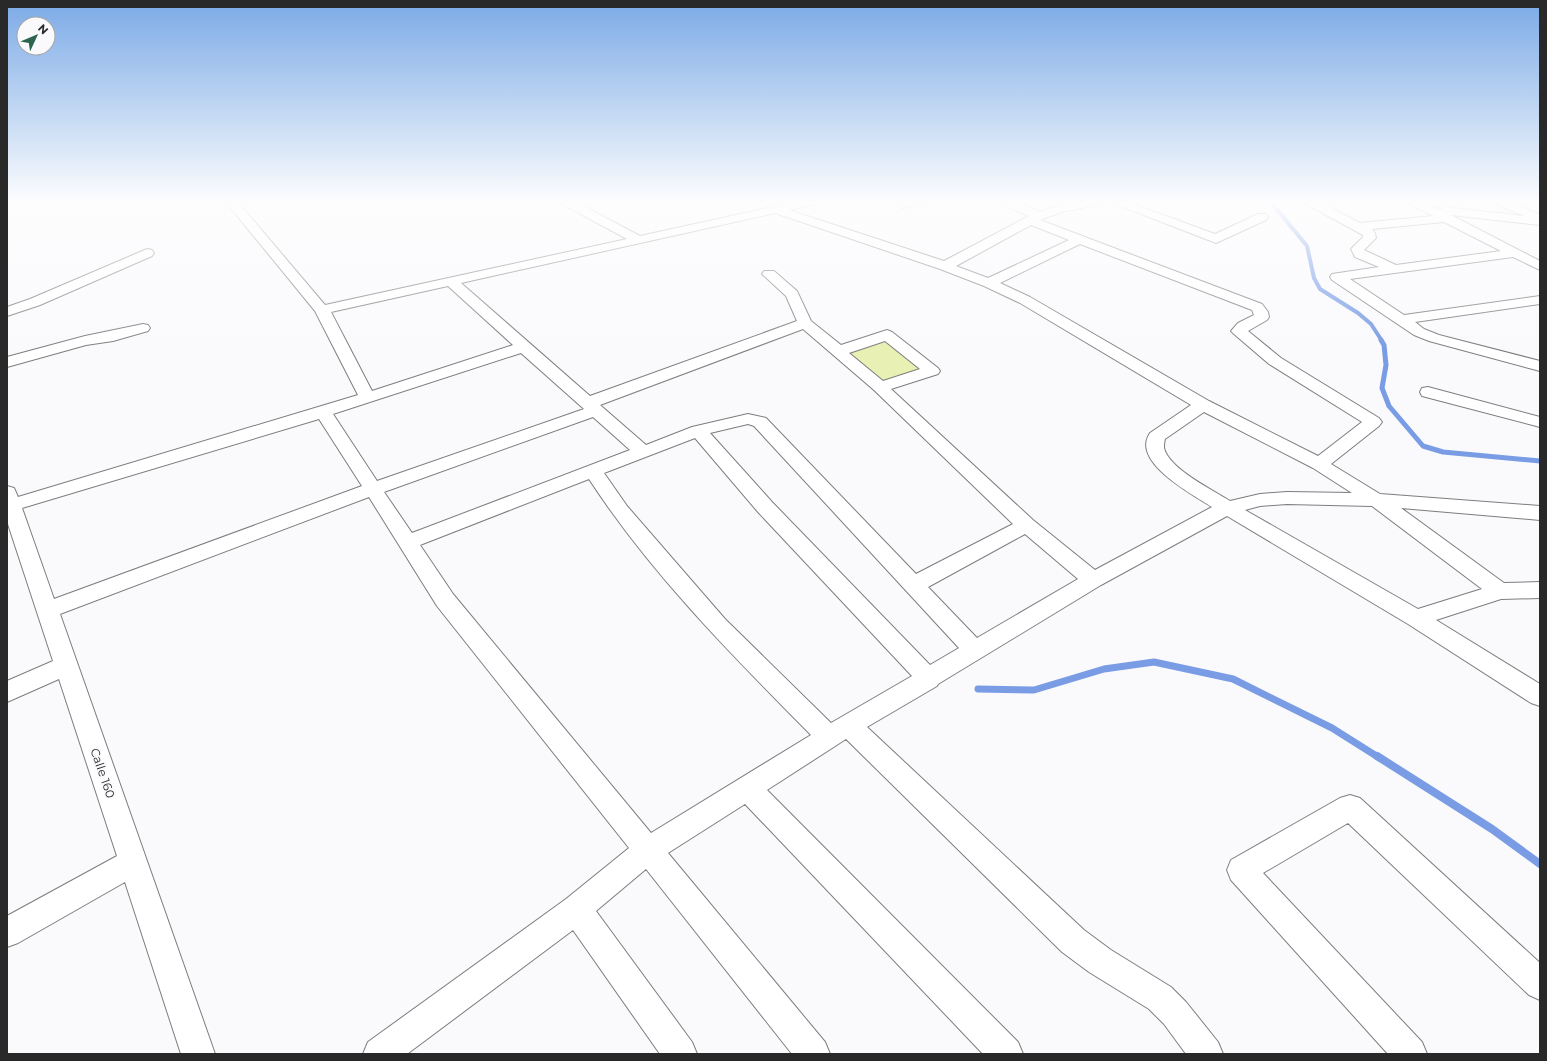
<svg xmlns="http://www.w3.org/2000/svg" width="1547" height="1061" font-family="Montserrat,sans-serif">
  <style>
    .green { fill: #e8f1b3 }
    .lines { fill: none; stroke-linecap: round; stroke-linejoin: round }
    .stream-far3 { stroke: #799ce4; stroke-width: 4 }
    .stream-far2 { stroke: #799ce4; stroke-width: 5 }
    .stream-far1 { stroke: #799ce4; stroke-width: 7 }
    .stream { stroke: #799ce4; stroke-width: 8 }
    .minor-casing { stroke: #7c7d7f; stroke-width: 2 }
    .minor { fill: #fff; fill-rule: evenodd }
    .labels { text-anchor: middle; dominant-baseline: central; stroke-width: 4; stroke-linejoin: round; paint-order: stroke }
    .near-street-label { font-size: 12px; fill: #29292a; stroke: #fafafd }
  </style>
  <rect width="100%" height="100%" fill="#fafafd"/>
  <!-- green -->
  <path class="green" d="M885,340L923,370L881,382L848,352Z"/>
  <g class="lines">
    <!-- stream-far3 -->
    <path class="stream-far3" d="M1270,201L1307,246L1314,278L1320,289L1358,313L1371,324L1382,341"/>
    <!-- stream-far2 -->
    <path class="stream-far2" d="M1381,340L1384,345L1386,365L1382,388L1389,406L1423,446L1443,452L1540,461"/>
    <!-- stream-far1 -->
    <path class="stream-far1" d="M978,689L1034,690L1104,669L1154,662L1233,679L1332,728L1378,757"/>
    <!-- stream -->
    <path class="stream" d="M1377,756L1492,829L1540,864"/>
    <!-- minor casing -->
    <g class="minor-casing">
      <path id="minor" d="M225,201H237L325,305L627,239L562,204L560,201H574L640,236L799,201H819L817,204L789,210L944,261L1029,216L1002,204L1000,201H1015L1040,212L1060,205L1088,201H1125L1215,234L1258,214H1266L1268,217L1266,220L1216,243L1110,202L1062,212L1040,220L1262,304L1268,312L1269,317L1267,320L1248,331L1281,358L1379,418L1382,422L1379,426L1331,464L1380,494L1540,506V520L1401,508L1504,583L1540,582V598L1501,599L1436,620L1540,684V706L1531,703L1408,624L1227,516L1101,585L938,684L937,686L867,727L1084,930L1111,950L1171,987L1186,1002L1218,1042L1223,1054H1186L1164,1024L1149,1009L1089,972L1062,952L846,739L767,790L1018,1042L1023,1054H983L745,804L668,853L825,1042L830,1054H792L646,869L596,911L692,1042L697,1054H660L573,930L407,1054H363L368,1042L566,899L629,848L437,606L369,497L60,614L215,1054H181L125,882L18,943L7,947V916L117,856L59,679L7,702V681L53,661L7,521V486L14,488L18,497L358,395L315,311ZM775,213L940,269L984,286L1020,303L1191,405L1150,433C1130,462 1194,495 1212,507L1095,570L1033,520L891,389L938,374L940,371L938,368L892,332L887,330L841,345L811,321L797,291L774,271H764L762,274L786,296L797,321L590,396L461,283ZM1031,225L1069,240L988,278L956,266ZM1080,244L1252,310L1254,315L1238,323L1231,331L1234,334L1269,364L1362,422L1318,456L1209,401L1030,297L1000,283ZM448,286L513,345L372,391L331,312ZM803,329L874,390L1013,524L916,574L766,418L748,414L692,427L646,445L600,405ZM885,341L920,369L883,381L849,353ZM521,353L584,409L377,481L333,414ZM1204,412L1313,468L1352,493L1287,492L1260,494L1230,501C1213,490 1169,469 1164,448C1164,446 1164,442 1165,439ZM593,417L630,450L412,533L384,492ZM319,419L362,486L54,599L22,508ZM748,424L754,426L959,648L930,665L772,502L710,433ZM695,438L758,512L912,676L831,723L725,619L627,506L604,473ZM589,479C651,574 732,655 811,735L651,833L453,594L420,545ZM1287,504L1372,506L1482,589L1418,609L1245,510L1260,506ZM1025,534L1078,579L977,638L928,587Z
        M899,201H927L925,204L903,208L899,207L897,204Z
        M1304,201H1318L1360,223L1433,216L1409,204L1407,201H1421L1440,210L1445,207L1524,216L1496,204L1494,201H1509L1539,214L1540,225L1451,215L1540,261V270L1513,257L1350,279L1404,315L1540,296V304L1415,322L1424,329L1439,335L1540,361V371L1429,341L1414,335L1332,280L1330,277L1332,274L1379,267L1355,257L1351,249L1363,237V235L1306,204ZM1444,222L1501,251L1396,265L1364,250L1376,238L1375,233L1372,229Z
        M147,249L152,250L154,253L152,256L40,305L7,316V307L30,299Z
        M143,324L148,325L150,328L148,331L113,341L86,345L7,367V357L85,336Z
        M1428,387L1540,417V427L1422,396L1420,392L1422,388Z
        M1350,795L1360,798L1540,963V1000L1529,995L1348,823L1263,873L1422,1042L1427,1054H1388L1231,880L1227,870L1231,860L1340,798Z"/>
    </g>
    <!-- minor -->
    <use href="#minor" class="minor"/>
  </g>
  <!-- sky -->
  <linearGradient id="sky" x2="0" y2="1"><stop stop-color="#7baae6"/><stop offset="0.58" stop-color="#fdfdfe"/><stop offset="1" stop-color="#fdfdfe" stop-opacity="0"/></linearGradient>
  <rect width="1547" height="349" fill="url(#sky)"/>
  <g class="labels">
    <!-- near-street labels -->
    <g class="near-street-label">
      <text transform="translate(103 773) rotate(71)">Calle 160</text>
    </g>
  </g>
  <!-- border -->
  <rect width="1547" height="1061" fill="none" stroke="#29292a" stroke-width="16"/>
  <!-- north arrow -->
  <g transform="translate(36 36) rotate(46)"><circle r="19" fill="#fafafd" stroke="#a6a6a9"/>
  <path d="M0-3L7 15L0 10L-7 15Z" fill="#2b654e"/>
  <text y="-6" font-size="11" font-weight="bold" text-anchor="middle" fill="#29292a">N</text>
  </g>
</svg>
